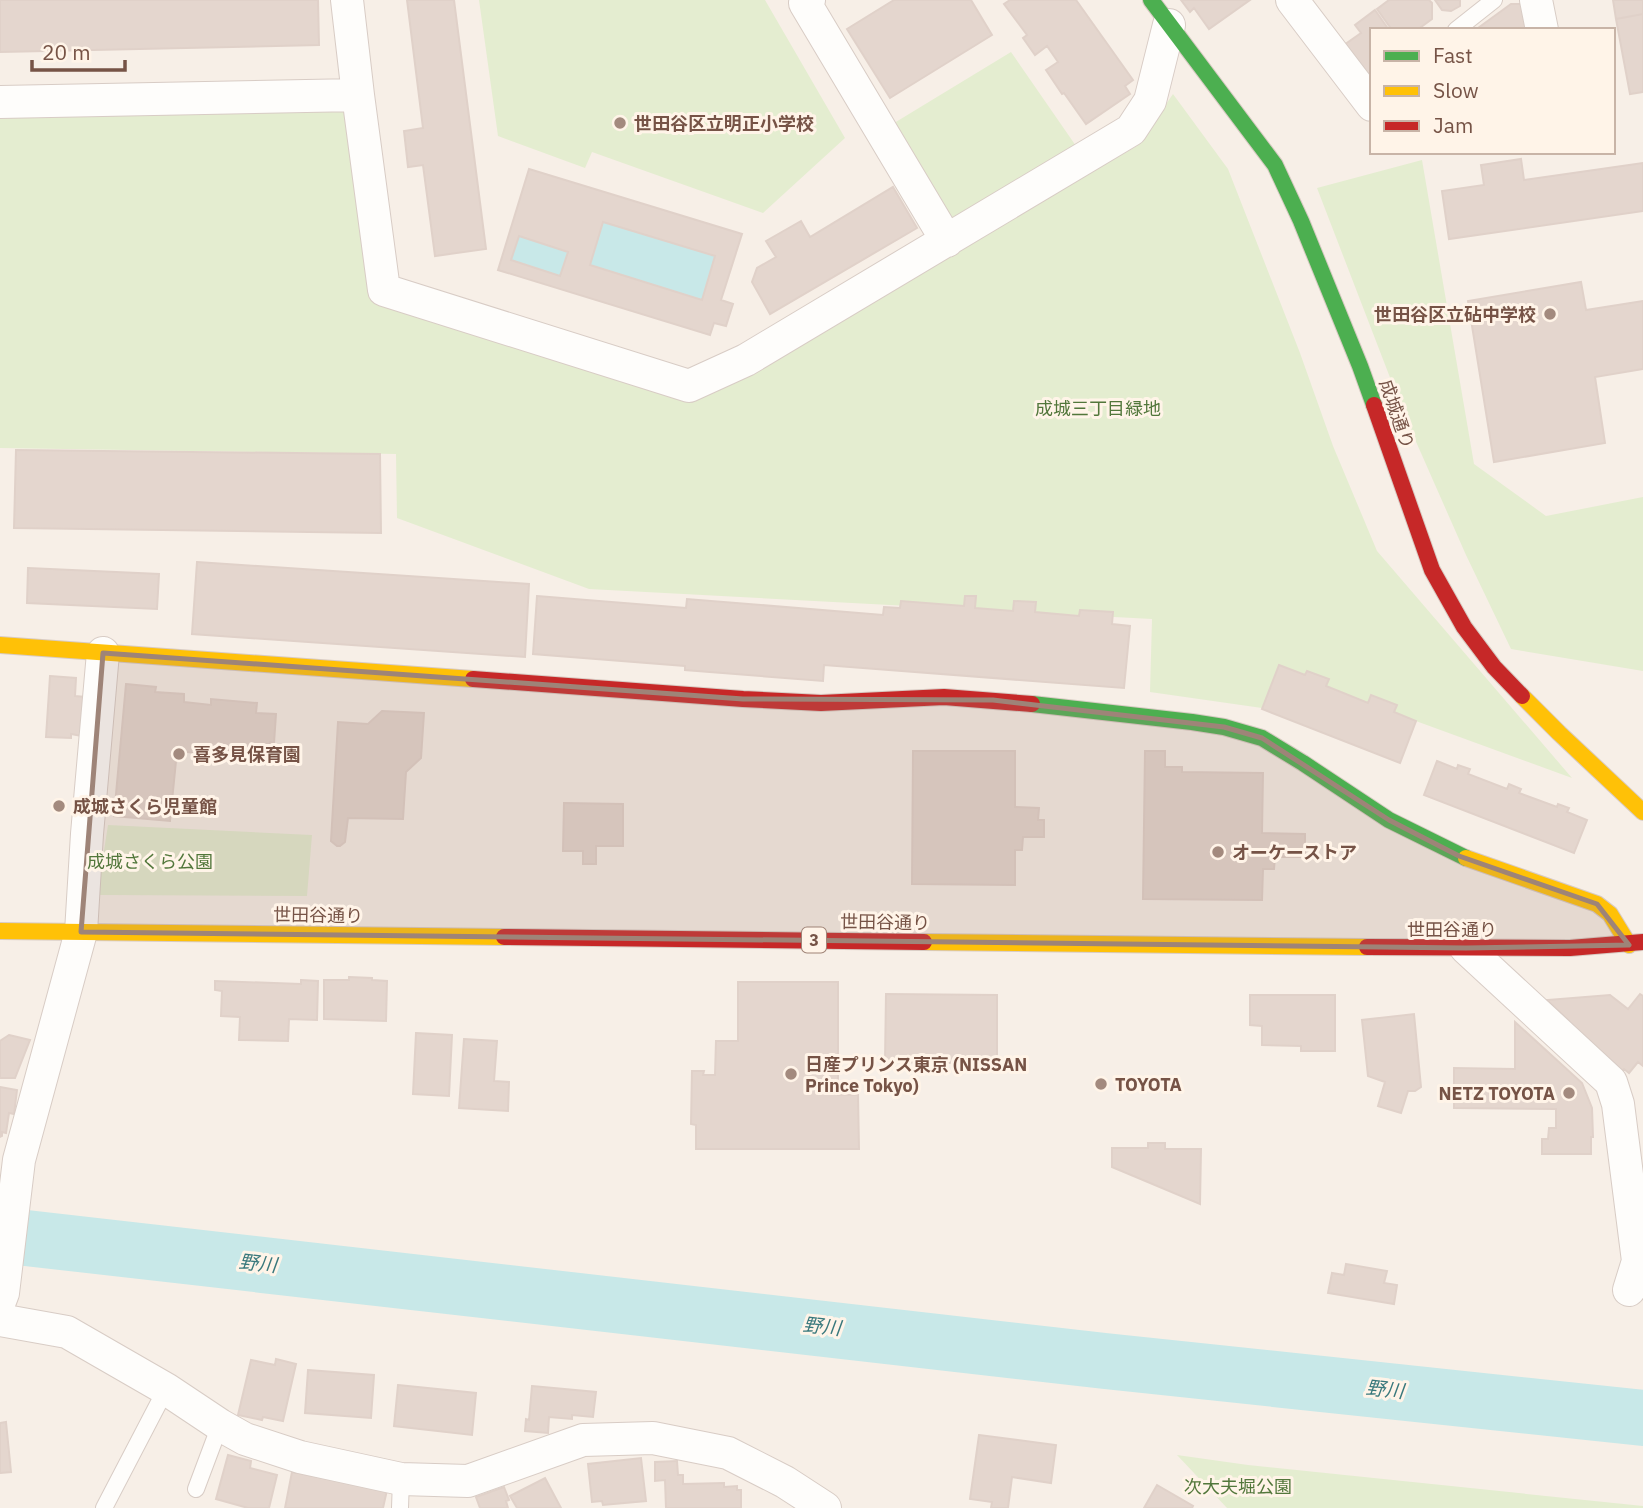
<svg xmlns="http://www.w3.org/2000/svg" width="1643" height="1508" font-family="'IBM Plex Sans','Noto Sans JP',sans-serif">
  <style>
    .green { fill: #e4edd0 }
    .water { fill: #c8e8e8 }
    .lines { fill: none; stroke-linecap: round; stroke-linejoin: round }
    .river { stroke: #c8e8e8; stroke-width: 56 }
    .building { fill: #e4d6ce; stroke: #e0d1c9; stroke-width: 2; fill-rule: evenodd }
    .lane-casing { stroke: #d8ccc5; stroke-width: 18 }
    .street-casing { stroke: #d8ccc5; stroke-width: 34 }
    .fast-casing { stroke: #d8cbc3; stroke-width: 18 }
    .slow-casing { stroke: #d8cbc3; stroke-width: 18 }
    .jam-casing { stroke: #d8cbc3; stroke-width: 18 }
    .lane { stroke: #fefdfb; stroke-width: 16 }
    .street { stroke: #fefdfb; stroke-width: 32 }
    .fast { stroke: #4caf50; stroke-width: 16 }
    .slow { stroke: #ffc107; stroke-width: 16 }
    .jam { stroke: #c62828; stroke-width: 16 }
    .marked { fill: #9e8478; fill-opacity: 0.2; stroke: #9e8478; stroke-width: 5; stroke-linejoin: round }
    .poi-dot { fill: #a38a7e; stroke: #fff4e8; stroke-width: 2.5 }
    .labels { text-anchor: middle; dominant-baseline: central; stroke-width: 6; stroke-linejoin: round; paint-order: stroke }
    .shield { fill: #fff4e8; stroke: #9f8377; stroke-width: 2 }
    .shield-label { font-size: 16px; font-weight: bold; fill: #765346 }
    .poi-label { font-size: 18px; font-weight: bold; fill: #765346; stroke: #fff4e8; text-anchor: start }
    .park-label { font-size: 18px; fill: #52773b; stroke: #fff4e8 }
    .street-label { font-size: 18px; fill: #765346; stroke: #fff4e8 }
    .water-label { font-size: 19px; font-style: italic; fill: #39787c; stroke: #fff4e8 }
  </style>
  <rect width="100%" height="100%" fill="#f7efe7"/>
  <!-- green -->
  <path class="green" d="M479,0H765L845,138L763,213L592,152L585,168L498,136Z
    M1011,52L1085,159L947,241L881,131Z
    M1173,94L1228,169L1300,353L1333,446L1377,551L1572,778L1290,675L1269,709L1150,692L1152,619L589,589L397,518L396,454L0,448V117L344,106L373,295L694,400L1137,146Z
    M1422,160L1474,464L1546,516L1643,497V671L1511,649L1466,555L1406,419L1317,188Z
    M108,825L312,835L307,896L97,895Z
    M1177,1455L1248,1465L1643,1506V1508H1227Z"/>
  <!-- water -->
  <path class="water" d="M603,222L715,256L702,300L590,265Z
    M519,236L568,252L560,276L511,260Z"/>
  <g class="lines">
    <!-- river -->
    <path class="river" d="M0,1235L1105,1361L1643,1418"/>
  </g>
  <!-- building -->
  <path class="building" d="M0,0H318L319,45L0,52Z
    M407,0H454L486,249L435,256L423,165L408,167L404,131L423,128Z
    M894,0H971L992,35L890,98L847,29Z
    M1010,0H1076L1133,80L1125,86L1130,94L1086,124L1064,93L1062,94L1046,70L1058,62L1047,46L1035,55L1023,38L1027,35L1004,4Z
    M1181,0H1250L1209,29L1194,8L1190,12Z
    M1389,0H1429L1432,3V19L1417,30H1392L1377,9Z
    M1435,0H1460V6L1451,11L1442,10Z
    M1613,0H1643V14L1616,19Z
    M1511,4H1520L1526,12L1527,30H1479L1478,28Z
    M1375,10L1389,30H1372V71L1366,75L1344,45L1361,33L1355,25Z
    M1643,14V92L1630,94L1616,19Z
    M1521,159L1524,180L1643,163V211L1449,239L1442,191L1484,185L1481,165Z
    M529,169L742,234L721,300L733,304L726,326L714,323L710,335L498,270ZM603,222L715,256L702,300L590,265ZM519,236L568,252L560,276L511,260Z
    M893,187L917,228L770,314L752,282L757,268L776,257L766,241L801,221L810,237Z
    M1581,282L1586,310L1643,301V369L1595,377L1605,443L1494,462L1468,301Z
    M16,450L380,454L381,533L14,528Z
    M197,562L529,584L525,657L192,634Z
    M28,568L159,574L157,609L27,603Z
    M537,596L686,608L687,599L883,615L884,607L900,608L901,601L964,606L965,596H976L975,608L1013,611L1014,601L1036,602L1035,612L1079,616L1080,610L1113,612L1112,624L1130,626L1124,688L824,665L823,681L685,670V666L533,654Z
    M1279,665L1305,675L1307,671L1329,679L1326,686L1368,703L1371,695L1397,705L1394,712L1416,721L1400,763L1262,709Z
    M50,676L76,678L75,696L85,697L82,736L71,734V738L46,737Z
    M126,684L156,687L155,692L184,694V702L211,705V699L257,703L256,713L276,714L274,743L270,742L268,760L177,751L170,821L114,816Z
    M382,711L424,713L421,758L406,772L403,819L348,818L345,842L340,846H337L331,841L338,722L368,724Z
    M913,751H1015V807L1039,808L1038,820H1044V837H1023L1022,850H1015V885L912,884Z
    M1145,751H1165V767H1182V772L1263,773L1262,833L1305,834V857H1275L1274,869H1263L1262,900L1143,899Z
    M1437,761L1457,769L1458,765L1470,769L1468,774L1507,789L1509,784L1521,789L1519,793L1557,807L1558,804L1569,808L1567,812L1587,820L1574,853L1424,795Z
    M564,803L623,804V846H596V864H583V851H563Z
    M349,977L372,978V980L387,981L386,1021L324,1019V980H349Z
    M301,980L318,981L317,1020L289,1019L288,1041L239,1040L240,1017L221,1016L222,991L215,990V981L301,984Z
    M738,982H838V1095H858L859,1149H696V1125L691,1124L692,1071H704L703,1075H715L716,1041H738Z
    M886,994L997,995V1066H957V1063L885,1062Z
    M1640,994L1643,996V1066L1638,1062L1629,1073L1624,1069L1620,1073L1567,1023L1569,1021L1547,1000L1610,995L1628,1009Z
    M1250,995H1335V1051H1301V1046L1262,1045V1026L1250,1025Z
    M1414,1014L1421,1087L1415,1091H1408L1401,1113L1378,1106L1385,1082L1368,1076L1362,1020Z
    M1515,1022L1582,1083L1592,1108L1593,1137H1591V1154H1542V1139H1548L1549,1128H1556V1109L1454,1108V1068L1515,1069Z
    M416,1033L452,1035L449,1096L413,1094Z
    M9,1035L30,1040L15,1078H0V1041Z
    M464,1039L497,1041L494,1081L509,1082L508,1111L459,1108Z
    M0,1087L17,1090L14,1114L9,1113L6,1133L2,1132V1136L0,1137Z
    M1148,1143H1165V1149H1201L1200,1204L1112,1167V1148H1148Z
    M1346,1264L1387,1271L1384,1283L1397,1285L1394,1304L1328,1293L1332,1273L1344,1275Z
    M276,1359L296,1364L283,1421L263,1417L262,1420L238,1415L251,1360L275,1365Z
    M308,1370L374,1375L371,1418L305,1413Z
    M398,1385L476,1393L472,1435L394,1426Z
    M532,1386L596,1392L593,1417L572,1415V1419L549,1417L548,1433L525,1431L526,1419L529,1420Z
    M6,1422L11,1472L0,1473V1423Z
    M979,1435L1056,1445L1051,1483L1012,1477L1008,1508H991L992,1502L970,1499Z
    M228,1455L251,1461L250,1468L277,1475L269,1508H248L216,1499Z
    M641,1458L646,1501L603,1505L602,1501L592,1502L588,1464Z
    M677,1461L678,1475H683V1484L724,1483V1487L737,1486V1490H741V1508H666L665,1480L655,1481V1462Z
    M292,1472L387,1490L383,1508H285Z
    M545,1478L561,1508H517L510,1496Z
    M1157,1485L1193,1506L1192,1508H1144Z
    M504,1487L509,1500L506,1501L508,1508H480L476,1497Z"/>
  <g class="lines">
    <!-- lane casing -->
    <g class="lane-casing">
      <path id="lane" d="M1456,30L1494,0
        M196,1489L220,1425
        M104,1508L166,1389
        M400,1508L401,1479"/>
    </g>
    <!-- street casing -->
    <g class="street-casing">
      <path id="street" d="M347,0L358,95L384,290L689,386L746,360L1131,130L1150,101L1169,25
        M809,0L805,3L947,241
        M1292,0L1372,105
        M1536,0L1542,30
        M0,102L358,95
        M1466,948L1611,1082L1618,1104L1638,1261L1629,1290
        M0,1301L3,1293L19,1160L81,932L87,834L103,653
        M0,1320L67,1332L166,1389L220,1425L245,1439L300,1457L401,1479L468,1481L583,1440L653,1438L728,1453L785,1482L825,1508"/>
    </g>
    <!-- fast casing -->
    <g class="fast-casing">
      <path id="fast" d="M1151,0L1275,165L1301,221L1360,366L1374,405
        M1032,704L1192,722L1224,727L1262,738L1303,763L1389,820L1466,858"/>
    </g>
    <!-- slow casing -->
    <g class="slow-casing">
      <path id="slow" d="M0,645L473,679
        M1522,696L1559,733L1643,812
        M1466,858L1597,904L1610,914L1629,945
        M0,931L504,937
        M924,942L1367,947"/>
    </g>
    <!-- jam casing -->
    <g class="jam-casing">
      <path id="jam" d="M1374,405L1432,570L1464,627L1494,667L1522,696
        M473,679L743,699L821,703L944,697L1032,704
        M504,937L924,942
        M1367,947L1570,948L1643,942"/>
    </g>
    <!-- lane -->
    <use href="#lane" class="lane"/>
    <!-- street -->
    <use href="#street" class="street"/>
    <!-- fast -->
    <use href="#fast" class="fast"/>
    <!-- slow -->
    <use href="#slow" class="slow"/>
    <!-- jam -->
    <use href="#jam" class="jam"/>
  </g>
  <!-- marked area -->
  <path class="marked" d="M103,653L743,699L993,700L1224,727L1262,738L1389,820L1459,856L1597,904L1629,945L1466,948L81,932Z"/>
  <!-- markers -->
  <g class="poi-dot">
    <circle cx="620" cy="123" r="7"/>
    <circle cx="1550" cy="314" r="7"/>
    <circle cx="179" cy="754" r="7"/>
    <circle cx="59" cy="806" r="7"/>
    <circle cx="1218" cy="852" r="7"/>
    <circle cx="791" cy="1074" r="7"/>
    <circle cx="1101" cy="1084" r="7"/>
    <circle cx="1569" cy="1093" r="7"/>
  </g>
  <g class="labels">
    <!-- shield labels -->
    <rect class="shield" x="802" y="927.5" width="24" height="25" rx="5"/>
    <g class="shield-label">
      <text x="814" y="940">3</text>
    </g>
    <!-- poi labels -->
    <g class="poi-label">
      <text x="634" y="123">世田谷区立明正小学校</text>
      <text x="1536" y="314" text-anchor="end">世田谷区立砧中学校</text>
      <text x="193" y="754">喜多見保育園</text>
      <text x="73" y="806">成城さくら児童館</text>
      <text x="1232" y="852">オーケーストア</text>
      <text x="805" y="1064">日産プリンス東京 (NISSAN<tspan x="805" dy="21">Prince Tokyo)</tspan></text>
      <text x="1115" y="1084">TOYOTA</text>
      <text x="1555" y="1093" text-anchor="end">NETZ TOYOTA</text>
    </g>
    <!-- park labels -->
    <g class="park-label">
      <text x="1098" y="408">成城三丁目緑地</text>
      <text x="150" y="861">成城さくら公園</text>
      <text x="1238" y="1486">次大夫堀公園</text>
    </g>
    <!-- street labels -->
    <g class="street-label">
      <text transform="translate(1397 414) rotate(71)">成城通り</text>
      <text transform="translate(318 915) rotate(1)">世田谷通り</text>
      <text transform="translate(885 922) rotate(1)">世田谷通り</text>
      <text x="1452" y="929">世田谷通り</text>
    </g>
    <!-- water labels -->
    <g class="water-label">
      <text transform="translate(258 1263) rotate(6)">野川</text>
      <text transform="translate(822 1326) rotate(6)">野川</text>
      <text transform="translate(1385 1389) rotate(6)">野川</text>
    </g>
  </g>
  <!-- legend -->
  <rect x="1370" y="28" width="245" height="126" fill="#fff4e8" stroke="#c8b4a7" stroke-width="2"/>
  <rect x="1384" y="51" width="35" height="10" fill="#4caf50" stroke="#c8b4a7" stroke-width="2"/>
  <text x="1433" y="63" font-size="21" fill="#765346">Fast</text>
  <rect x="1384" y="86" width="35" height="10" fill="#ffc107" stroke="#c8b4a7" stroke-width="2"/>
  <text x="1433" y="98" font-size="21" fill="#765346">Slow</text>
  <rect x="1384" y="121" width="35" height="10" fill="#c62828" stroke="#c8b4a7" stroke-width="2"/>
  <text x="1433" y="133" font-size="21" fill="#765346">Jam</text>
  <!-- scale -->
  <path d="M32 60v10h93v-10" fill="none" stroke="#765346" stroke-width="3.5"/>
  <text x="42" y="60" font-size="21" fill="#765346" stroke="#fff4e8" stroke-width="5" paint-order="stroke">20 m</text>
</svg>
